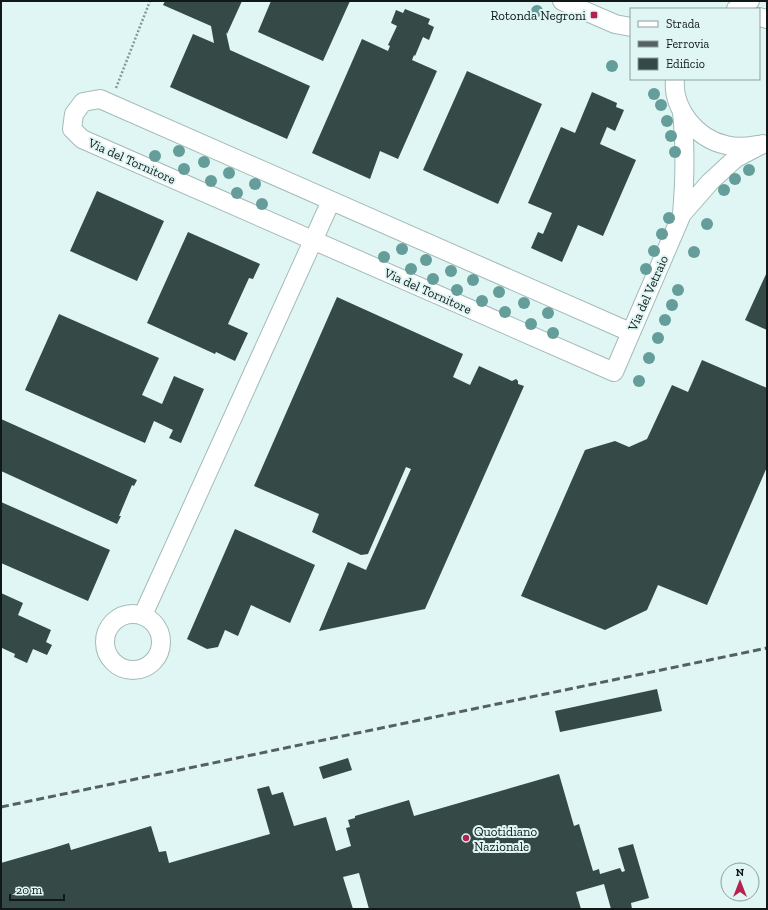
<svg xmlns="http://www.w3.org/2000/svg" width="768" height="910" font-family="'Zilla Slab',serif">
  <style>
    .building { fill: #354947 }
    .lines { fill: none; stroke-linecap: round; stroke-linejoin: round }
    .street-casing { stroke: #a4bab8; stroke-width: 20 }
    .path { stroke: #879796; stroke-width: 2.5; stroke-dasharray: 2 2; stroke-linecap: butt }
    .street { stroke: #fff; stroke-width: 18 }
    .rail { stroke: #556160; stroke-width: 3; stroke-dasharray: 8 4; stroke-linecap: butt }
    .tree { fill: #659d9a }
    .poi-dot { fill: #b42350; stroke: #dff6f4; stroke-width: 1.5 }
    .labels { text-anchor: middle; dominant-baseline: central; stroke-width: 4; stroke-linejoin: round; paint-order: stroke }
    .poi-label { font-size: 13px; fill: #111918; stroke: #dff6f4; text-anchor: end }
    .street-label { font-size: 13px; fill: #111918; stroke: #dff6f4 }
  </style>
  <rect width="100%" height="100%" fill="#dff6f4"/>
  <!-- building -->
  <path class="building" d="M165,1H242L227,34L226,32L230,50L310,86L287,139L170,87L193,34L214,43L211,26L163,5Z
    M271,1H350L323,61L258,32Z
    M405,9L430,19L428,24L434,27L429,40L423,37L415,56L414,55L412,60L437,71L398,159L380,151L370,179L312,153L362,39L388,51L390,46L388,45L397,26L391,23L396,10L403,13Z
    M467,71L542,104L498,204L423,170Z
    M592,92L617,103L616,107L624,110L615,131L607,127L600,144L636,160L603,236L578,225L562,262L531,248L538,232L543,234L552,213L528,203L561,127L575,133Z
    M97,191L164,221L137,281L70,251Z
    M188,232L260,264L253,279L249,278L228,324L248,333L235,361L216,352L215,354L147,323Z
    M767,272V330L745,320Z
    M337,297L463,354L453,377L470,385L479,366L512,381L516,379L518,381V384L524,386L425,609L319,631L348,562L366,570L411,469L406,467L368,554L361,555L312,532L319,514L254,486Z
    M59,314L159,358L142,395L162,404L174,376L204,389L181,443L169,438L173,430L154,421L145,443L25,390Z
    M702,360L767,388V467L707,605L658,585L647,610L605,630L521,596L585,450L615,441L629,447L647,439L672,385L688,392Z
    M1,419L137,480L134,486L132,485L119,516H121L117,524L1,471Z
    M1,502L110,550L88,601L1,563Z
    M235,529L315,565L290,623L251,605L238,636L225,630L218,647L207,649L187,639Z
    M1,593L23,603L18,615L51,630L46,642L52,645L47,655L33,649L27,663L14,657L15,654L2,648L1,652Z
    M657,689L662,711L560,732L555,711Z
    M348,758L352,770L323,779L319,767Z
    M559,774L574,826L579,824L593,871L599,869L600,874L620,868L622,872L625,871L618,848L633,844L649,898L631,903L632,909H611L604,884L576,892L581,909H369L359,873L343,877L353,909H1V863L53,848L69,843L71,850L151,826L159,852L166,851L169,863L270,834L257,789L269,786L272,795L283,792L294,826L326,817L336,851L351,846L346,828L350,827L348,820L355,818V816L409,800L414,816Z"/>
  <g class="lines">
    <!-- street casing -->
    <g class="street-casing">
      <path id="street" d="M562,1L615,24L631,27
        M736,9L750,1
        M759,17L767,19
        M675,79C672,109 697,139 726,145C736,148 747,147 757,145
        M682,113C686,148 685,179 682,214
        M630,332L100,99L83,102L74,114L72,129L82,139L614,372L682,214L710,182L736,158L763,144
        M105 642a28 28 0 1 1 56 0a28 28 0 1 1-56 0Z
        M143,615L331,201"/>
    </g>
    <!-- path -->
    <path class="path" d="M116,88L150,1"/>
    <!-- street -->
    <use href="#street" class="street"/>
    <!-- rail -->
    <path class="rail" d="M1,807L767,648"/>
  </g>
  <!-- trees -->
  <g class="tree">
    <circle cx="537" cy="11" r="6"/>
    <circle cx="612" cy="66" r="6"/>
    <circle cx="654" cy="94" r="6"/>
    <circle cx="661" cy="105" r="6"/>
    <circle cx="667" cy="121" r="6"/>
    <circle cx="671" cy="136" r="6"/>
    <circle cx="179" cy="151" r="6"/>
    <circle cx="675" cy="152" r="6"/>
    <circle cx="155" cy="156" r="6"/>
    <circle cx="204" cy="162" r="6"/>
    <circle cx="184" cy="169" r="6"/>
    <circle cx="749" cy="170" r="6"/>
    <circle cx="229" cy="173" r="6"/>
    <circle cx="735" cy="179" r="6"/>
    <circle cx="211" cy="181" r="6"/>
    <circle cx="255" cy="184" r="6"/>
    <circle cx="724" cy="190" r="6"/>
    <circle cx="237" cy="193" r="6"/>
    <circle cx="262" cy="204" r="6"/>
    <circle cx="669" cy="218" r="6"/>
    <circle cx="707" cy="224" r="6"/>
    <circle cx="662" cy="234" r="6"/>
    <circle cx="402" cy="249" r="6"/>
    <circle cx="654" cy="251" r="6"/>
    <circle cx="694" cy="252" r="6"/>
    <circle cx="384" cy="257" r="6"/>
    <circle cx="426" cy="260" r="6"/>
    <circle cx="411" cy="269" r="6"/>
    <circle cx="646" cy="269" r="6"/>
    <circle cx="451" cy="271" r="6"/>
    <circle cx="433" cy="279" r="6"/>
    <circle cx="473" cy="280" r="6"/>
    <circle cx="457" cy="290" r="6"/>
    <circle cx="678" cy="290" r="6"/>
    <circle cx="499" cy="292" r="6"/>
    <circle cx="482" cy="301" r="6"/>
    <circle cx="524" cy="303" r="6"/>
    <circle cx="672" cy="305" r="6"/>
    <circle cx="505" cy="312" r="6"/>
    <circle cx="548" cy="313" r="6"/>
    <circle cx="665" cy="320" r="6"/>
    <circle cx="531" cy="324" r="6"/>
    <circle cx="553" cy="333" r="6"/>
    <circle cx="658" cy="338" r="6"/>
    <circle cx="649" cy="358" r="6"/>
    <circle cx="639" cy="381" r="6"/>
  </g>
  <!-- markers -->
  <g class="poi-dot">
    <rect x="590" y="11" width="8" height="8" rx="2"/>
    <circle cx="466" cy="838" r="4"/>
  </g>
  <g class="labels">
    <!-- poi labels -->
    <g class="poi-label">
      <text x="586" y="15">Rotonda Negroni</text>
      <text x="474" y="831" text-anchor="start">Quotidiano<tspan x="474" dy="15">Nazionale</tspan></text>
    </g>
    <!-- street labels -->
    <g class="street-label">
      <text transform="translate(132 161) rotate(24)">Via del Tornitore</text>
      <text transform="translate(428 291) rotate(24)">Via del Tornitore</text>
      <text transform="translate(648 293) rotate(-66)">Via del Vetraio</text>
    </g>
  </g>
  <!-- border -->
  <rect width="768" height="910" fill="none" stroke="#111918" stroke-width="4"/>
  <!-- legend -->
  <rect x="630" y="8" width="130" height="72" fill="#dff6f4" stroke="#8d9e9c"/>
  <rect x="638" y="21" width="20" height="6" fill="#ffffff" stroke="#8d9e9c"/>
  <text x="666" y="28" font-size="12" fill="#111918">Strada</text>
  <rect x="638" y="41" width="20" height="6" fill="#556160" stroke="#8d9e9c"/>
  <text x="666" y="48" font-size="12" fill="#111918">Ferrovia</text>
  <rect x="638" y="58" width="20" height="12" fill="#354947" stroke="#8d9e9c"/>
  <text x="666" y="68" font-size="12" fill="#111918">Edificio</text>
  <!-- north arrow -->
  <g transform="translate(740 882)"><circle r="19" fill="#dff6f4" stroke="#8d9e9c"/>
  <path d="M0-3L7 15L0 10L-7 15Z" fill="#b42350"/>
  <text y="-6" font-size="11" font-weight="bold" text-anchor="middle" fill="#111918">N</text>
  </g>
  <!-- scale -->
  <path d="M10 894v6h54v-6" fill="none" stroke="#111918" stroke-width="2"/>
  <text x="16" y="894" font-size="12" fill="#111918" stroke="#dff6f4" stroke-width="3" paint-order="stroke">20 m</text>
</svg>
